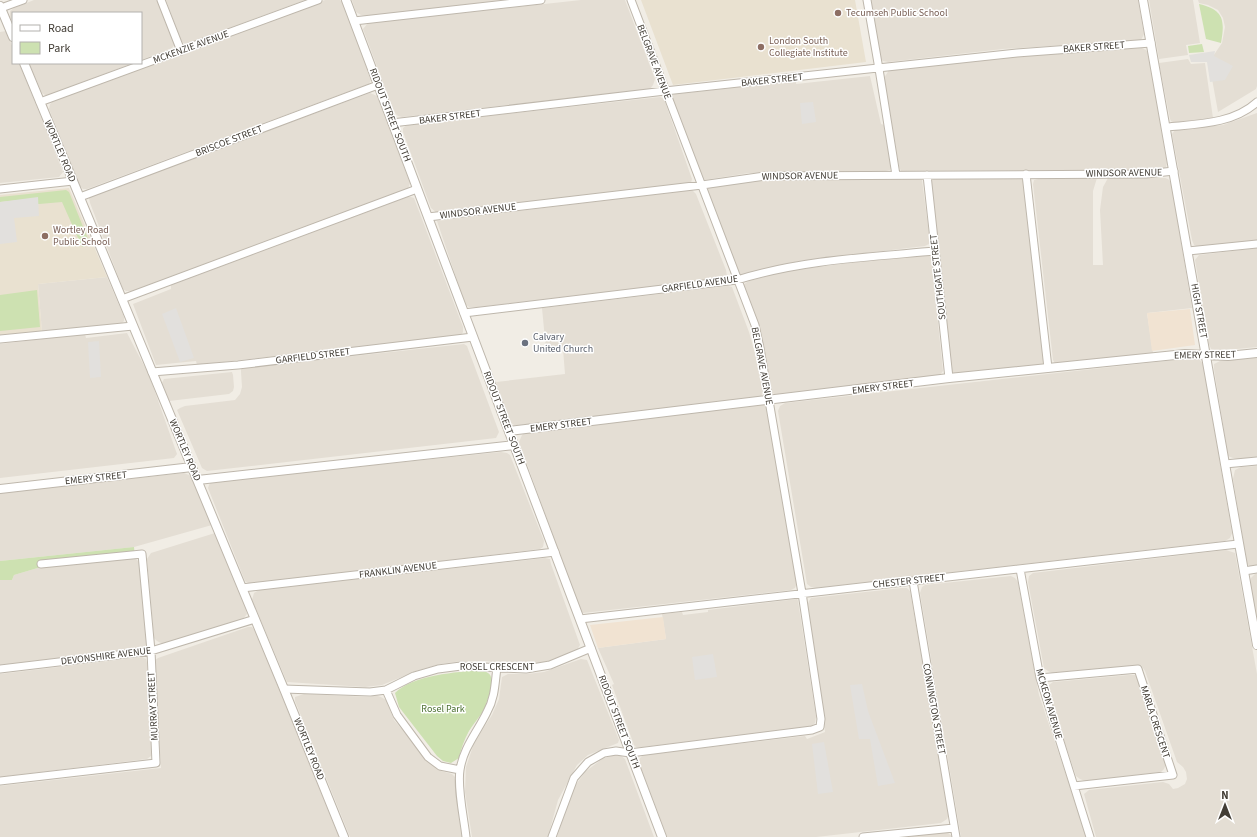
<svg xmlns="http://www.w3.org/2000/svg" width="1257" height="837" font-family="'Source Sans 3',sans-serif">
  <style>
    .residential { fill: #e4ded4 }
    .commercial { fill: #f1e3d2 }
    .education { fill: #e9e1d0 }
    .green { fill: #cde1b1 }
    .parking { fill: #e2e0dd }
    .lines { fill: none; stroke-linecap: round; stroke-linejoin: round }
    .minor-casing { stroke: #beb7ac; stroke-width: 9 }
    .tertiary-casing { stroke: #beb7ac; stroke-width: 10 }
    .minor { stroke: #fff; stroke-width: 7 }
    .tertiary { stroke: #fff; stroke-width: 8 }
    .education-dot { fill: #8d6e63; stroke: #fff; stroke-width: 1.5 }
    .worship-dot { fill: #6b7280; stroke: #fff; stroke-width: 1.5 }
    .labels { text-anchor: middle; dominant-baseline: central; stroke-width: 3; stroke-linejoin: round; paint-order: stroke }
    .education-label { font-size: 10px; fill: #785e54; stroke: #fff; text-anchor: start }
    .street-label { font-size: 10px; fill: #423d35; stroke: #fff }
    .worship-label { font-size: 10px; fill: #5b616d; stroke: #fff; text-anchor: start }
    .park-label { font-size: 10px; fill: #496e2f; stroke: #fff }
  </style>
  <rect width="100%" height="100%" fill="#f1ede5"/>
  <!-- residential -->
  <path class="residential" d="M34,0H157L175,44L172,48L141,60V13H13V23L10,17V11L14,8Z
    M166,0H305L187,44L183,43L180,38Z
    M325,0H340L342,2L371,76V80L369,84L87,189H83L80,186L49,109L50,104L53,101Z
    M352,0H503L367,16L361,15L356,12Z
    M581,0H625L655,79L653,85L650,89L402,117L398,116L394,112L363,29L368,23Z
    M870,0H1138L1144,34L1141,40L1003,49L888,62L883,61L880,58Z
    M1149,0H1193L1200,43L1186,45L1188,55L1159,59Z
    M1198,0H1257V86L1256,89L1218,112L1209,62L1222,43L1225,27L1223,18L1218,10L1208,5L1199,3Z
    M6,31L13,48V63H19L63,172L59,177L0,183V32Z
    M1142,48L1146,50L1148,53L1167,163L1166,167L1161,170L905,171H901L899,167L884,78L889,70L1023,55Z
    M1188,59L1191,64L1205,63L1213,118L1175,123L1171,121L1170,119L1159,63Z
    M29,63H133L49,95H45L42,93Z
    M870,76L881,124L884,125L891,167L890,170L886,171L749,173L704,180L701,176L672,98V95L676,94L796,81V84Z
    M370,93L377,96L410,183L408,189L133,291H126L123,289L90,203L89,198L93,195Z
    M660,97L664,99L692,179L691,183L437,213L431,208L403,132V128L407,125Z
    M1257,113V240L1198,247L1194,245L1192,240L1172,134L1175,130L1223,125Z
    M935,178L1018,179H1022L1025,183L1045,364L1042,367L953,375L951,371L930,184L932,180Z
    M1097,178L1093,191V265H1103L1100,210L1103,187L1108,178H1165L1168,179L1171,182L1192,308L1147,313L1153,353L1055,363L1053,360L1033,184L1034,180L1038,179Z
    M763,179H919L922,180L930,241L929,244L925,246L799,261L745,275H740L736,272L707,189L710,186Z
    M692,190L696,194L726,270L727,276L725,278L478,307H469L465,304L437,221Z
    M407,197H411L414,198L463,327V332L461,335L197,365L196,361L156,365L133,304L171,289V285Z
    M1257,248V347L1217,351L1211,349L1209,344L1195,260L1199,255Z
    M928,253L930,254L931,257L943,371L940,375L935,377L777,396L774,394L771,391L762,341L744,288V284L749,281L786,271Z
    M107,277L124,317V321L122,323L42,332L38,284Z
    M728,286L732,287L749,332L755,354L763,391L761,397L519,425H514L510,422L496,382L565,374L563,349L546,350L542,308Z
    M127,333L149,375L177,454L174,458L0,478V344L85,334L86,338Z
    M464,344L467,346L499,432L496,438L207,471L202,468L177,410L180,408L185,406L235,400L240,394L242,387L241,372V369L245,368Z
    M1257,357V457L1239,459L1233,458L1228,456L1214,369V364L1220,361Z
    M1193,358L1199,359L1203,364L1232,533L1230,538L1225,541L816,588L811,587L807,584L778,411L780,406L785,403Z
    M232,372L233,375L234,387L233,391L229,394L169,401L162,383L164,379Z
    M764,404L766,406L797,583L795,588L791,590L583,613L580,610L519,442L522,435L526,432Z
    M501,452L507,453L510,455L544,541L543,547L540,549L254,584L248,583L245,581L208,488L209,485L211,482Z
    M1257,466V566L1251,567L1247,564L1233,479L1235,470L1241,467Z
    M184,473L189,475L193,479L212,525L134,547L0,561V493Z
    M215,533L246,607L247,614L243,619L175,641L163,644L157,641L154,638L147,559L151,553Z
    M1226,550L1235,553L1257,674V837H1096L1084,794L1089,790L1163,782L1169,784L1173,789L1178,788L1185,784L1187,779L1186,772L1183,767L1177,762L1145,671L1141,665L1052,673L1048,671L1044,668L1028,582L1029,576L1033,573Z
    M135,558L139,562L141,572L147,640V644L143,648L0,665V580H12L14,575L41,567Z
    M545,558L550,559L551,564L580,645L577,650L547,662L524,664H509L486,661H462L440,664L419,670L382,685L365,687L287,682L252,600L254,593L259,590Z
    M1255,574H1257V620L1250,583L1251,578Z
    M1011,576L1015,578L1018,582L1039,695L1087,837H961L920,593L922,587L925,585Z
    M902,588H907L910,591L949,814L947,819L941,823L816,837H667L639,763L640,758L643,755L805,736L807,739L825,732L820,687L807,606L809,601L811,598Z
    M797,599L798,601L816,717L815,723L810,727L643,747H636L634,745L612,685L614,684L598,648L666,639L662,614L682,612L683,615L708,612V610Z
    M248,627H252L255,630L339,837H0V786L161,768L154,661L158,658Z
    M142,657L146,659L147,663L151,751V756L147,759L0,777V674Z
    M581,659L587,660L619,740L618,743L588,755L577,765L558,800L548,837H472L465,792L466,767L474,743L492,715L499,699L502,677L508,674H527L544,672Z
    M1129,675H1135L1138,679L1166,764L1164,769L1161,772L1085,781L1080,779L1076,776L1048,692L1049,685L1053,682Z
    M304,694L370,697L375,695L381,697L386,700L394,720L432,765L441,771L452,774L456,778V795L462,837H350L295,701V697Z
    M614,755H620L625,759L654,837H557L572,790L585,772L602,759Z
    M941,833H948L953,837H904Z"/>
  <!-- commercial -->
  <path class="commercial" d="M1190,309L1195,345L1152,351L1147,313Z
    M663,617L666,639L598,648L590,625Z"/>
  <!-- education -->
  <path class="education" d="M641,0H855L866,62L673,85Z
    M69,188L107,277L38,284L42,332L0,336V195Z"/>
  <!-- green -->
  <path class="green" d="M1199,4C1224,10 1225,20 1221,43L1206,39Z
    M1202,44L1204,52L1189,53L1188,46Z
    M66,190L69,192L90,244L82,247L62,202L39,204H38V198L0,202V197Z
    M37,290L40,327L0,331V295Z
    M134,547L135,558L41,567L14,575L12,580H0V561Z
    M481,670C485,671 490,673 491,677C493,685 487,704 483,711C479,718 473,724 469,731C464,740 461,749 459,758L451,763L443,761L437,756L399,707L395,693C413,675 457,672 481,670Z"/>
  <!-- parking -->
  <path class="parking" d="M1215,51L1214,56L1233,66L1225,80L1210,82L1207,62H1191L1189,55Z
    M813,102L816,122L802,124L800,103Z
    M38,197L39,216L14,218L17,242L0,244V202Z
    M176,308L194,358L180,362L162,314Z
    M99,341L101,377L90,378L88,342Z
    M713,654L717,677L695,680L692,657Z
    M862,684L868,711L895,783L878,786L870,739H859L850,685Z
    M824,742L833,792L818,794L812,744Z"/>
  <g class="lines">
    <!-- minor casing -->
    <g class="minor-casing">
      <path id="minor" d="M161,0L181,51
        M867,0L879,69L896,175
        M1,8L23,0
        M354,21L541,0
        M40,102L318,0
        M392,123L665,91L1017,53L1151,43
        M1167,127C1197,124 1233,124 1257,102
        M1026,174L1048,368
        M927,175L949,378
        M0,189L73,181
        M80,197L378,85
        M428,217L702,185L765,176L1146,174L1174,171
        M1188,251L1257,244
        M122,299L417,189
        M464,313L737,280C801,260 869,257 935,251
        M0,339L133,326
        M152,372L238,365L473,337
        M1225,464L1257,461
        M1020,569L1040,678L1090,837
        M1244,571L1257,569
        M913,581L956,837
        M242,588L555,552
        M580,619L1238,544
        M0,669L151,651L255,619
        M1040,678L1138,669L1173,775L1074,786
        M284,689L370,692L386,690L414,676L438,669L461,666L526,669L550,665L591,648
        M386,690L397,715L428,757L440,766L460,770
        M0,781L156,763L151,651L142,554L41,564
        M466,837C464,818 457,788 460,770C463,748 478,731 487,712C495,698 495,683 497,667
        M552,837L574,778L588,762L604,753L616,751L630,753L812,730L820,727L821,719L802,593L760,348L755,325L631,0
        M863,837L954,828"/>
    </g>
    <!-- tertiary casing -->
    <g class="tertiary-casing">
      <path id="tertiary" d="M346,0L662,837
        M1143,0L1257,645
        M0,6L13,37
        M24,63L284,689L344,837
        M509,431L949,378L1185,354L1228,356L1257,353
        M198,480L514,445
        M0,489L192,467"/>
    </g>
    <!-- minor -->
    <use href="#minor" class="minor"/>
    <!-- tertiary -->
    <use href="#tertiary" class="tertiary"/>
  </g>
  <!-- markers -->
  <g class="education-dot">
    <circle cx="838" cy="13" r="4"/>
    <circle cx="761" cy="47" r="4"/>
    <circle cx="45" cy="236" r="4"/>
  </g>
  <circle class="worship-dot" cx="525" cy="343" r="4"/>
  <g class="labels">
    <!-- education labels -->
    <g class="education-label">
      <text x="846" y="13">Tecumseh Public School</text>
      <text x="769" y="41">London South<tspan x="769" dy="12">Collegiate Institute</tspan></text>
      <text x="53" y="230">Wortley Road<tspan x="53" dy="12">Public School</tspan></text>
    </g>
    <!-- street labels -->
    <g class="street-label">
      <text transform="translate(191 47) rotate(-20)">MCKENZIE AVENUE</text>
      <text transform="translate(1094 47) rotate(-4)">BAKER STREET</text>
      <text transform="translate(654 62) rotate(69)">BELGRAVE AVENUE</text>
      <text transform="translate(772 80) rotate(-6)">BAKER STREET</text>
      <text transform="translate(390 115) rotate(69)">RIDOUT STREET SOUTH</text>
      <text transform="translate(450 117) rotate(-7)">BAKER STREET</text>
      <text transform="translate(229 141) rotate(-21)">BRISCOE STREET</text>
      <text transform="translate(60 151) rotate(67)">WORTLEY ROAD</text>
      <text transform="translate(1124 173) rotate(-1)">WINDSOR AVENUE</text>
      <text transform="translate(800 176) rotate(-1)">WINDSOR AVENUE</text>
      <text transform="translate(478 211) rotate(-7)">WINDSOR AVENUE</text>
      <text transform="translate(938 277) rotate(-96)">SOUTHGATE STREET</text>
      <text transform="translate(700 284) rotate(-8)">GARFIELD AVENUE</text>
      <text transform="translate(1199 311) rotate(80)">HIGH STREET</text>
      <text transform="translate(1205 355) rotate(-1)">EMERY STREET</text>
      <text transform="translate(313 356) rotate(-7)">GARFIELD STREET</text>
      <text transform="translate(762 366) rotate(79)">BELGRAVE AVENUE</text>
      <text transform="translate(883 387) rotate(-7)">EMERY STREET</text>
      <text transform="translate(504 418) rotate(69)">RIDOUT STREET SOUTH</text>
      <text transform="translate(561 425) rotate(-7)">EMERY STREET</text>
      <text transform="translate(185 450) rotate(67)">WORTLEY ROAD</text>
      <text transform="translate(96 478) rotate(-6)">EMERY STREET</text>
      <text transform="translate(398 570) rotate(-7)">FRANKLIN AVENUE</text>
      <text transform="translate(909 581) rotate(-6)">CHESTER STREET</text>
      <text transform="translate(106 656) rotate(-7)">DEVONSHIRE AVENUE</text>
      <text x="497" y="667">ROSEL CRESCENT</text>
      <text transform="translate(1049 704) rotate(74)">MCKEON AVENUE</text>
      <text transform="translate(153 706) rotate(-93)">MURRAY STREET</text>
      <text transform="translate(934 709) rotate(80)">CONNINGTON STREET</text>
      <text transform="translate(619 722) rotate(69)">RIDOUT STREET SOUTH</text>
      <text transform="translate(1155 722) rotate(72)">MARLA CRESCENT</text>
      <text transform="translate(309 749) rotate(68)">WORTLEY ROAD</text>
    </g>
    <!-- worship labels -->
    <g class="worship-label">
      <text x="533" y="337">Calvary<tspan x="533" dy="12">United Church</tspan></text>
    </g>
    <!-- park labels -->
    <g class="park-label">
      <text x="443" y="709">Rosel Park</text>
    </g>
  </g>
  <!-- legend -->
  <rect x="12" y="12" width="130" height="52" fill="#ffffff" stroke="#b3b1ae"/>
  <rect x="20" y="25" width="20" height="6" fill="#ffffff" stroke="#b3b1ae"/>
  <text x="48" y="32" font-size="12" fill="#423d35">Road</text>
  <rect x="20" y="42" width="20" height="12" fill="#cde1b1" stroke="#b3b1ae"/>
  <text x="48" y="52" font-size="12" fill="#423d35">Park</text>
  <!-- north arrow -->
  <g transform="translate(1225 805)" stroke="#ffffff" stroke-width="3" paint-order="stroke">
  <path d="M0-3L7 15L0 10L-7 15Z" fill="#423d35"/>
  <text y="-6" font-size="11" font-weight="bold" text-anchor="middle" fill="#423d35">N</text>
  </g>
</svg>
